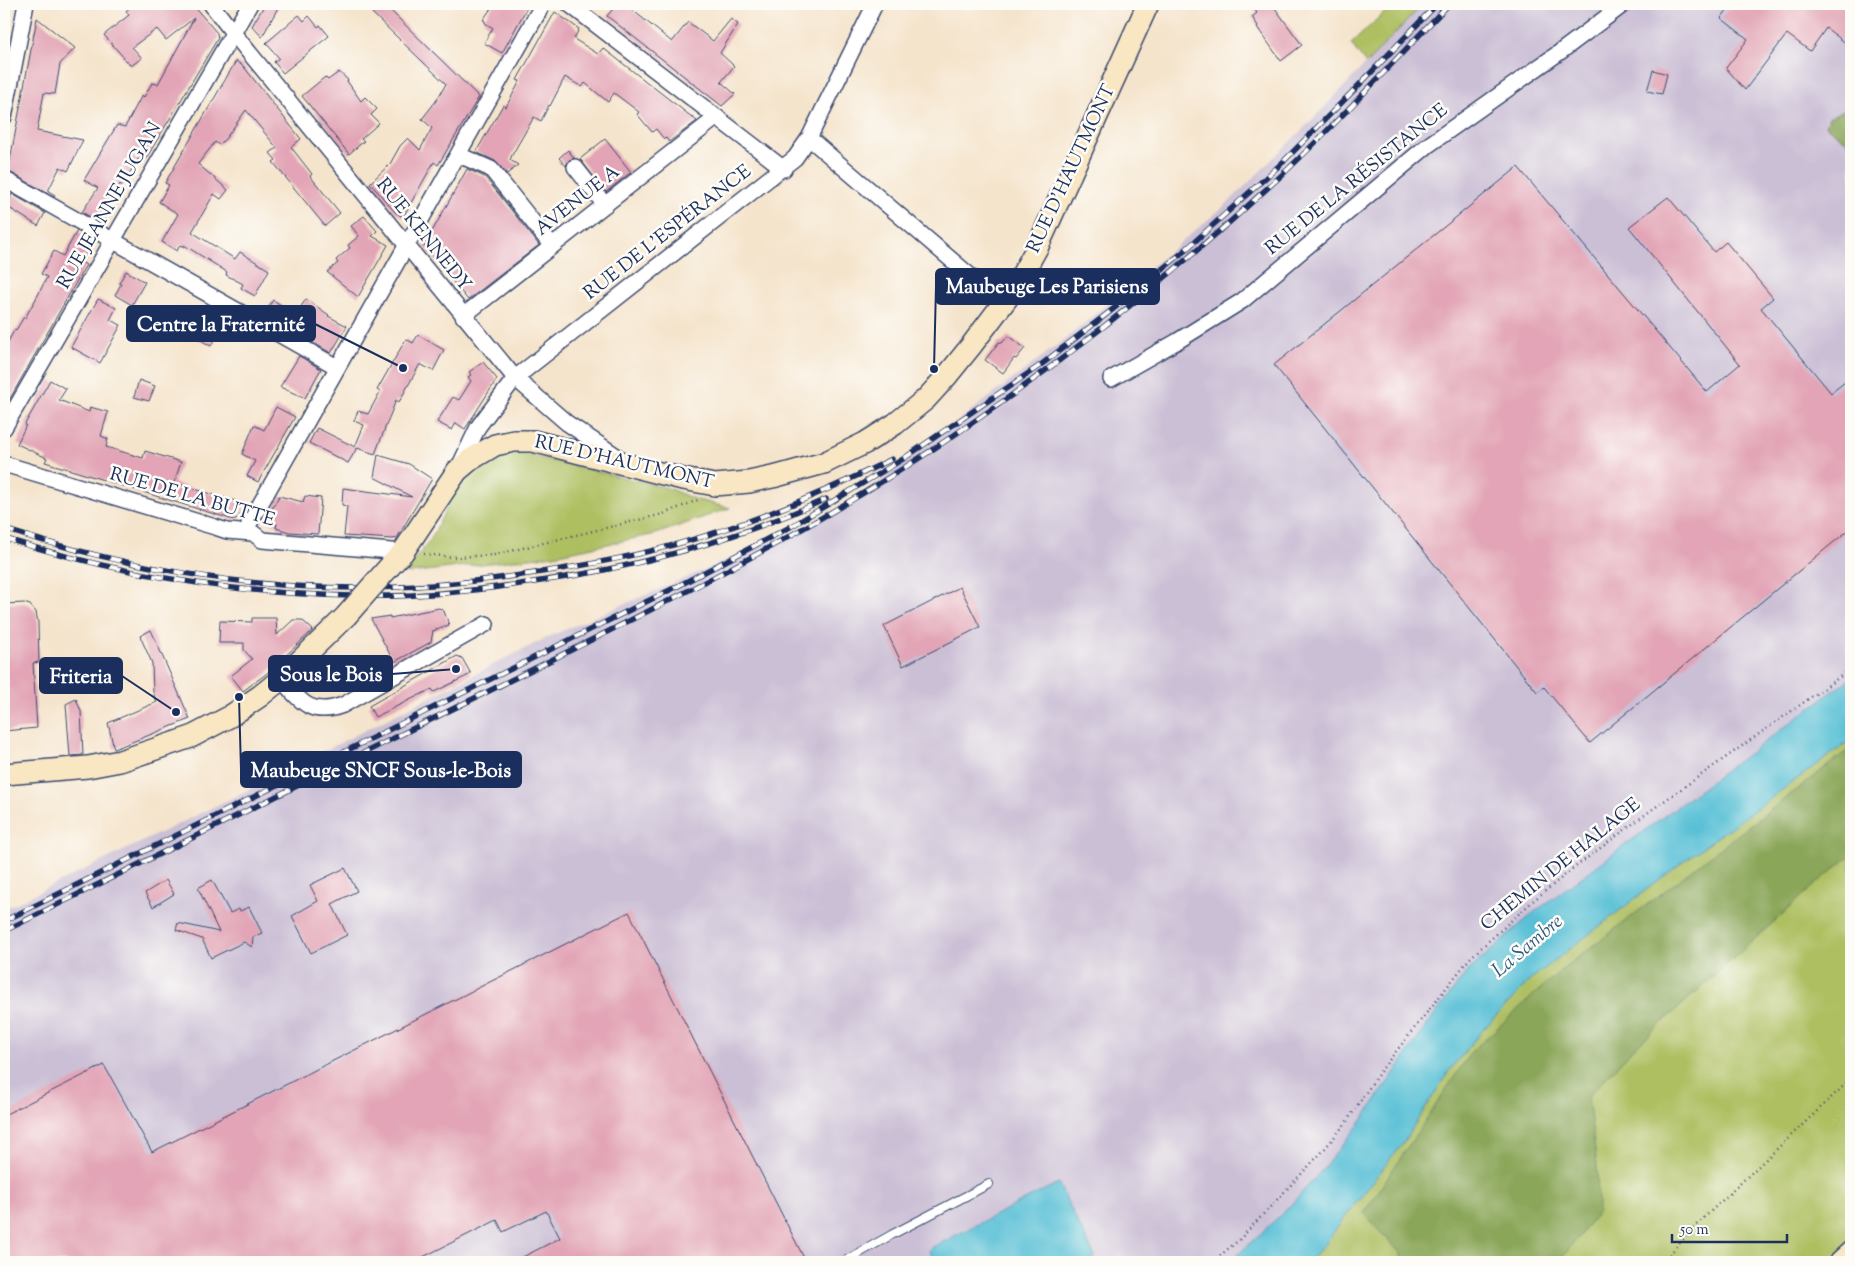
<svg xmlns="http://www.w3.org/2000/svg" width="1855" height="1266" font-family="'Sorts Mill Goudy',serif">
  <style>
    .industrial { fill: #cbbfd5 }
    .green { fill: #aebf62; stroke: #647760 }
    .forest { fill: #8aa658; stroke: #526a5b }
    .water { fill: #59c0d6; stroke: #3a789a }
    .building { fill: #e2a4b6 }
    .lines { fill: none; stroke-linecap: round; stroke-linejoin: round }
    .lane-casing { stroke: #3c4a6e; stroke-width: 10 }
    .street-casing { stroke: #3c4a6e; stroke-width: 18 }
    .secondary-casing { stroke: #3c4a6e; stroke-width: 24 }
    .path { stroke: #3c4a6e; stroke-width: 2.5; stroke-dasharray: 1 4; stroke-linecap: butt }
    .lane { stroke: #fff; stroke-width: 8 }
    .street { stroke: #fff; stroke-width: 15 }
    .secondary { stroke: #f9e7c3; stroke-width: 21 }
    .rail-casing { stroke: #1b2f5e; stroke-width: 5.5 }
    .rail { stroke: #fdfcf7; stroke-width: 4; stroke-dasharray: 11; stroke-linecap: butt }
    .secondary-bridge-casing { stroke: #3c4a6e; stroke-width: 24; stroke-linecap: butt }
    .secondary-bridge { stroke: #f9e7c3; stroke-width: 21 }
    .labels { text-anchor: middle; dominant-baseline: central; stroke-width: 5; stroke-linejoin: round; paint-order: stroke }
    .street-label { font-size: 19px; fill: #1b2f5e; stroke: #fdfcf7 }
    .water-label { font-size: 20px; font-style: italic; fill: #2e5a82; stroke: #fdfcf7 }
    .leader { fill: none; stroke: #1b2f5e; stroke-width: 2 }
    .callout-dot { fill: #1b2f5e; stroke: #fdfcf7; stroke-width: 2 }
    .callout { fill: #1b2f5e; stroke: #1b2f5e; stroke-width: 2 }
    .callout-label { font-size: 20px; text-anchor: middle; font-weight: bold; fill: #fff }
  </style>
  <rect width="100%" height="100%" fill="#fdfcf7"/>
  <filter id="ink" filterUnits="userSpaceOnUse"><feTurbulence type="fractalNoise" baseFrequency=".02" numOctaves="2"/><feDisplacementMap in="SourceGraphic" scale="10" xChannelSelector="R" yChannelSelector="G"/><feConvolveMatrix kernelMatrix="1 2 1 2 8 2 1 2 1" color-interpolation-filters="sRGB"/></filter>
  <filter id="wash" filterUnits="userSpaceOnUse"><feTurbulence type="fractalNoise" baseFrequency=".0096" numOctaves="4" result="noise"/><feDisplacementMap in="SourceGraphic" scale="20" xChannelSelector="R" yChannelSelector="G"/><feGaussianBlur stdDeviation="1.12" result="paint"/><feColorMatrix in="noise" values="0 0 0 0 0 0 0 0 0 0 0 0 0 0 0 0 0 1.4 0 .05"/><feComposite in="paint" operator="in"/></filter>
  <g filter="url(#wash)">
    <rect width="100%" height="100%" fill="#f5e4cc"/>
    <!-- industrial -->
    <path class="industrial" d="M1423,4H1851V107L1829,117L1826,126L1851,145V740L1681,863L1531,979L1481,1032L1449,1071L1404,1141L1323,1246L1308,1262H4V909L238,795L550,636L839,512L1064,340L1229,202L1313,119Z"/>
    <!-- green -->
    <path class="green" d="M1393,4H1423L1366,64L1351,44Z
      M520,453L668,488L694,499L730,508L656,534L554,555L402,574L430,541L460,481L480,465L497,457Z
      M1851,740V1262H1308L1323,1246L1404,1141L1449,1071L1481,1032L1531,979L1681,863Z"/>
    <!-- forest -->
    <path class="forest" d="M1851,107V145L1826,126L1829,117Z
      M1851,748V855L1809,890L1631,1051L1588,1097L1597,1166L1598,1212L1559,1262H1402L1401,1254L1364,1213L1471,1052L1559,972Z"/>
    <!-- water -->
    <path class="water" d="M1851,678V740L1681,863L1531,979L1481,1032L1449,1071L1404,1141L1323,1246L1308,1262H1230L1289,1207L1316,1177L1358,1126L1427,1025L1466,973L1533,913Z
      M1058,1183L1095,1257L1085,1262H935L929,1249Z"/>
    <g id="blocks">
      <!-- building -->
      <path class="building" d="M134,4H170L174,9L181,4H192L217,33L218,38L144,162L138,159L122,186L120,184L105,210L108,212L102,224L82,212L98,188L84,180L117,125L125,127L142,95L144,97L152,83L158,84L194,18L166,40L157,29L132,47L142,58L131,66L104,35L129,15L126,11Z
        M265,4H280L262,37L252,26Z
        M379,4H397L391,11L479,97L438,165L434,162L403,217L395,212L370,183L390,164L400,146L408,138L420,150L432,128L422,119L436,101L446,84L372,13Z
        M494,4H529L502,53L484,43L493,28L485,23V21L483,20Z
        M617,4H625L672,42L688,22L713,41L731,19L738,24L720,53L734,66L721,82L735,94L722,106L607,16Z
        M1251,4H1272L1302,45L1281,61L1257,27L1258,26L1252,17L1257,13Z
        M1732,4H1851V47L1826,28L1810,51L1787,34L1745,90L1726,68L1748,39L1721,18Z
        M555,12L579,29L574,39L598,54L603,48L697,121L669,142L666,138L664,139L656,129L652,132L637,114L639,112L614,93L608,102L585,83L582,87L565,77L550,106L549,105L541,121L534,117L512,155L510,160L518,165L507,174L495,161L476,152L503,105L506,107L520,81L517,80Z
        M299,15L304,21L309,16L318,27L320,25L329,36L283,73L274,62L279,58L266,43Z
        M37,18L75,48L60,64L55,94L44,93L37,131L83,140L68,171L60,167L48,191L55,195L54,197L8,171Z
        M236,61L244,67L301,139L291,147L312,174L310,176L340,213L325,226L273,162L276,160L270,153L277,148L246,110L226,138L219,145L215,142L198,164L228,190L221,199L214,194L192,232L235,259L240,252L269,270L255,296L241,288L243,284L226,275L227,272L184,245V247L180,245L177,251L162,242L178,214L159,202L169,185L165,183Z
        M1653,70L1667,74L1662,94L1647,91Z
        M339,72L348,80L347,81L361,101L365,97L377,109L371,115L379,123L361,139L364,141L349,154L302,96L325,77L328,80Z
        M605,139L631,172L606,192L580,159Z
        M568,150L574,158L569,160L566,166L559,158Z
        M1518,167L1707,392L1740,364L1629,227L1668,197L1714,252L1726,242L1773,298L1761,308L1831,393L1845,382L1851,390V528L1590,743L1544,687L1537,692L1274,365Z
        M467,169L485,177L539,245L468,300L424,246Z
        M12,194L45,213L38,226L6,206Z
        M364,216L377,231L372,236L388,245L358,297L327,272L338,263L336,260L350,248L348,245L359,236L351,226Z
        M77,231L93,241L81,262L86,265L4,409V349L15,329L16,330L24,317L25,318L38,295L47,277L41,274L54,251L63,256Z
        M126,271L145,282L132,305L115,295L121,284L119,283Z
        M98,299L116,308L110,320L121,325L100,363L71,347Z
        M306,299L329,315L328,316L347,326L331,353L264,314L273,300L296,314Z
        M185,309L221,329L211,346L176,326Z
        M418,335L444,350L433,371L420,364L399,402L396,400L375,454L357,448L348,463L309,443L317,428L355,447L364,425L354,421L358,411L368,414L380,392L377,390L406,339L413,343Z
        M1008,336L1025,348L1016,359L1014,358L1003,373L985,360L999,342L1002,343Z
        M299,356L321,369L305,398L280,387Z
        M483,362L497,379L465,429L456,423L452,430L437,422L453,397L459,400L471,381L468,377L471,375L469,372Z
        M50,380L66,389L59,400L89,412L90,407L108,412L101,436L108,439L106,447L143,458L145,451L181,462L174,483L246,504L239,517L234,520L45,462L47,458L17,444L26,425L25,424Z
        M139,380L155,386L149,401L134,397Z
        M276,407L295,417L258,482L247,476L255,461L242,454L254,425L264,430Z
        M378,455L409,464L432,479L397,538L393,539L344,536L347,506L342,505L343,488L412,497L374,477Z
        M279,496L303,502L305,496L321,498L318,534L289,532L276,528L277,524L270,523L272,509Z
        M960,587L980,627L903,666L884,626Z
        M24,603L30,605L36,612L38,623L39,662L33,663L37,728L4,731V604Z
        M439,608L444,611L449,625L433,631L431,642L394,662L371,619L390,616V618Z
        M252,618H276L277,635L293,620H302L313,630L266,674L243,691L231,676L252,659L244,650V643H219L220,621L252,622Z
        M151,630L190,719L114,749L108,723L157,702L153,692L152,663L140,636Z
        M457,656L462,658L471,674L434,692L432,689L375,717L369,706Z
        M76,699L81,711L83,755L70,756L66,704Z
        M345,868L357,891L332,904L347,935L311,953L292,916L318,901L310,885Z
        M166,880L174,894L153,907L145,893Z
        M212,880L230,913L239,909L240,911L249,907L262,933L253,937L252,947L244,942L211,958L202,939L176,930L178,923L219,932L198,888Z
        M629,912L806,1262H513L560,1238L546,1211L503,1232L497,1220L413,1262H4V1115L104,1065L152,1152Z"/>
    </g>
  </g>
  <g filter="url(#ink)">
    <use href="#blocks" fill-opacity="0" stroke="#3c4a6e" stroke-width="1"/>
    <g class="lines">
      <!-- lane casing -->
      <g class="lane-casing">
        <path id="lane" d="M4,1066L6,1065
          M843,1262L893,1234L989,1184"/>
      </g>
      <!-- street casing -->
      <g class="street-casing">
        <path id="street" d="M211,4L234,34L515,378L567,423L621,459
          M569,4L784,169
          M4,117L26,4
          M809,138L1003,304
          M459,155L491,169L552,246
          M575,167L605,205
          M4,179L337,367
          M463,316L717,117
          M1111,379L1176,342L1242,301L1427,146L1560,52L1624,4
          M4,428L250,4
          M4,464L215,527L227,531L253,533L262,540L403,552
          M459,467L478,427L515,378L795,158L809,138L875,4
          M247,532L249,524C346,350 446,178 543,4
          M281,679C301,702 311,717 343,705L486,624"/>
      </g>
      <!-- secondary casing -->
      <g class="secondary-casing">
        <path id="secondary" d="M390,566L403,552L457,471L470,460L495,445L514,441H533L683,479L715,485L749,482L777,476L824,463L865,443L895,424L926,399L946,377L971,346L1014,289L1038,246L1148,4
          M4,774L88,767L120,761L191,737L229,717L260,696L281,679L346,616
          M1840,1262L1851,1252"/>
      </g>
      <!-- path -->
      <path class="path" d="M424,554L453,557L494,555L663,514L698,500
        M546,648L553,663
        M1212,1262L1239,1240L1322,1152L1345,1124L1379,1073L1470,958L1534,900L1579,864L1650,811L1851,669
        M1663,1262L1693,1228L1851,1079"/>
      <!-- lane -->
      <use href="#lane" class="lane"/>
      <!-- street -->
      <use href="#street" class="street"/>
      <!-- secondary -->
      <use href="#secondary" class="secondary"/>
      <!-- rail casing -->
      <g class="rail-casing">
        <path id="rail" d="M4,529C117,565 237,588 356,588C416,588 476,582 535,573C598,564 661,551 723,530C781,511 837,486 892,459
          M4,538C117,574 234,594 353,596C413,598 474,591 534,582C635,568 733,541 826,499
          M4,921L678,586L792,526L903,459L1042,364L1112,310L1182,253L1282,163L1360,84L1437,4
          M4,931C168,850 331,769 495,688C656,608 818,529 966,427C1079,350 1185,265 1285,172C1342,118 1395,60 1449,4"/>
      </g>
      <!-- rail -->
      <use href="#rail" class="rail"/>
      <!-- secondary-bridge casing -->
      <g class="secondary-bridge-casing">
        <path id="secondary-bridge" d="M346,616L390,566"/>
      </g>
      <!-- secondary-bridge -->
      <use href="#secondary-bridge" class="secondary-bridge"/>
    </g>
  </g>
  <g class="labels">
    <!-- street labels -->
    <g class="street-label">
      <text transform="translate(1072 169) rotate(-65)">RUE D'HAUTMONT</text>
      <text transform="translate(1357 180) rotate(-39)">RUE DE LA RÉSISTANCE</text>
      <text transform="translate(578 201) rotate(-38)">AVENUE A</text>
      <text transform="translate(110 206) rotate(-60)">RUE JEANNE JUGAN</text>
      <text transform="translate(668 233) rotate(-38)">RUE DE L'ESPÉRANCE</text>
      <text transform="translate(423 235) rotate(51)">RUE KENNEDY</text>
      <text transform="translate(624 463) rotate(13)">RUE D'HAUTMONT</text>
      <text transform="translate(192 498) rotate(16)">RUE DE LA BUTTE</text>
      <text transform="translate(1561 865) rotate(-39)">CHEMIN DE HALAGE</text>
    </g>
    <!-- water labels -->
    <g class="water-label">
      <text transform="translate(1528 947) rotate(-40)">La Sambre</text>
    </g>
  </g>
  <!-- callouts -->
  <path class="leader" d="M934 369L936 286M403 368L315 324M456 669L392 674M176 712L122 676M239 697L241 770"/>
  <g class="callout-dot">
    <circle cx="934" cy="369" r="5"/>
    <circle cx="403" cy="368" r="5"/>
    <circle cx="456" cy="669" r="5"/>
    <circle cx="176" cy="712" r="5"/>
    <circle cx="239" cy="697" r="5"/>
  </g>
  <g class="callout">
    <rect x="936" y="269" width="223" height="35" rx="5"/>
    <rect x="127" y="306" width="188" height="35" rx="5"/>
    <rect x="269" y="656" width="123" height="35" rx="5"/>
    <rect x="40" y="658" width="82" height="35" rx="5"/>
    <rect x="241" y="752" width="280" height="35" rx="5"/>
  </g>
  <g class="callout-label">
    <text x="1047" y="293">Maubeuge Les Parisiens</text>
    <text x="221" y="331">Centre la Fraternité</text>
    <text x="331" y="681">Sous le Bois</text>
    <text x="81" y="683">Friteria</text>
    <text x="381" y="777">Maubeuge SNCF Sous-le-Bois</text>
  </g>
  <!-- margin -->
  <rect width="1855" height="1266" fill="none" stroke="#fdfcf7" stroke-width="20"/>
  <!-- scale -->
  <path d="M1672 1234v8h115v-8" fill="none" stroke="#1b2f5e" stroke-width="2.5"/>
  <text x="1680" y="1234" font-size="15" fill="#1b2f5e" stroke="#fdfcf7" stroke-width="4" paint-order="stroke">50 m</text>
</svg>
